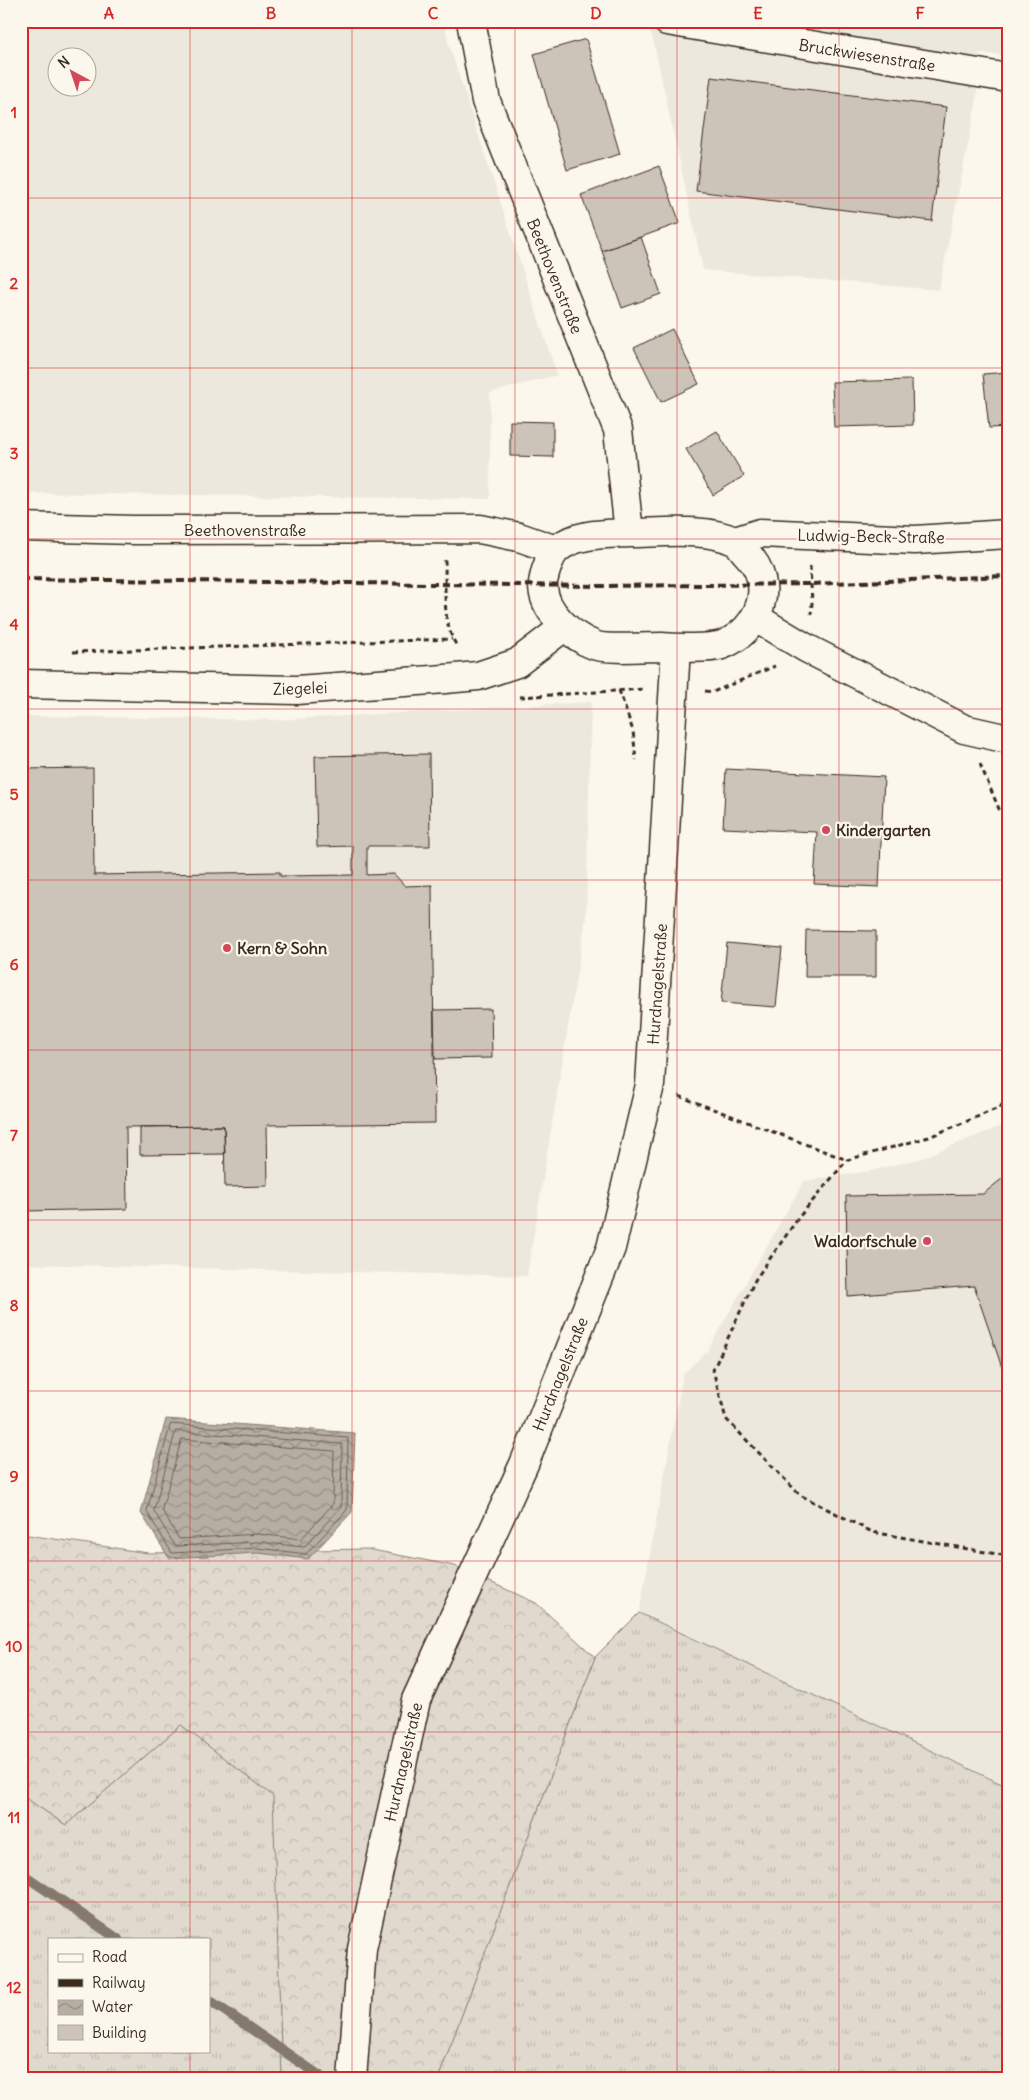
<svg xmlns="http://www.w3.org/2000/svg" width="1029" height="2100" font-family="Delius,sans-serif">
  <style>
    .built { fill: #ede8dd; fill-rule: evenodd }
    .grass { fill: url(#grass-tufts); stroke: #8d8276; fill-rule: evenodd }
    .forest { fill: url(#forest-crowns); stroke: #8d8276 }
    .water { fill: url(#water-waves); stroke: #85796d }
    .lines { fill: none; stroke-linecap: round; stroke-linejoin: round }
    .shore { stroke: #6c5f53; stroke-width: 1 }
    .stream { stroke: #85796d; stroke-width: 10 }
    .building { fill: #ccc4b9; stroke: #3b2a1e }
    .minor-casing { stroke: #3b2a1e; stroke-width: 31 }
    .path { stroke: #3b2a1e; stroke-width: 3; stroke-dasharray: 5 4; stroke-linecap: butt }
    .minor { stroke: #fbf7ec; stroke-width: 28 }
    .rail { stroke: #3b2a1e; stroke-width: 4; stroke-dasharray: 8 4; stroke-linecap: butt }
    .grid { fill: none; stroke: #d62828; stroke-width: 1; stroke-opacity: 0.55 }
    .poi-dot { fill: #d1495b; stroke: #fbf7ec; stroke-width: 2 }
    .labels { text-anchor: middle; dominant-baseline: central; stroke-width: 4.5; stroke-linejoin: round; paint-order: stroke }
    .street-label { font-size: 16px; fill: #3b2a1e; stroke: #fbf7ec }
    .poi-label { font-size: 16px; font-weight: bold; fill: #3b2a1e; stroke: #fbf7ec; text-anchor: start }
    .neatline { fill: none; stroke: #d62828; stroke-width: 2 }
    .grid-label { font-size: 16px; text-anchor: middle; font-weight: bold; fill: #d62828 }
  </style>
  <defs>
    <pattern id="grass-tufts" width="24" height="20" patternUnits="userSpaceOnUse" patternTransform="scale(1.25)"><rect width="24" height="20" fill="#dfd9ce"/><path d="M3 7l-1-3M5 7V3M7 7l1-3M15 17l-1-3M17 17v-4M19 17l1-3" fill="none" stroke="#c0bab0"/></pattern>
    <pattern id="forest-crowns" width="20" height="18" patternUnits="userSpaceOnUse" patternTransform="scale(1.25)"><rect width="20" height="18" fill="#dfd9ce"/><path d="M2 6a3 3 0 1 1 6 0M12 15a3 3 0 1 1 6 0" fill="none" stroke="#c0bab0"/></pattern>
    <pattern id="water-waves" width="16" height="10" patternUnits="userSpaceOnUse" patternTransform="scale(1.25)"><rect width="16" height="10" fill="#b6aea2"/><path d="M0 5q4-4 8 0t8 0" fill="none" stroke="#958e83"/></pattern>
  </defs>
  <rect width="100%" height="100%" fill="#fbf7ec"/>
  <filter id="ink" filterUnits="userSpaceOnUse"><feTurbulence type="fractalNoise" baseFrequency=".02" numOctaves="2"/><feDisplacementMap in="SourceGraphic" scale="10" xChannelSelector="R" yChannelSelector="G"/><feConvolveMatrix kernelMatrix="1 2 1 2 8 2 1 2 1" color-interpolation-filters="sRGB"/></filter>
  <g filter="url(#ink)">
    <!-- built -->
    <path class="built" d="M21,21H444L448,42L557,375L490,393V499L21,493ZM58,58H88V88H58Z
      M646,21H1008V56L980,53L976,104L939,290L703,270L653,39Z
      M591,702L586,918L527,1276L21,1264V716L275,720Z
      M1008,1123V1787L639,1613L683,1374L707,1351L804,1181L870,1171L922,1158Z"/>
    <!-- grass -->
    <path class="grass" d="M639,1613L1008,1787V2079H438L595,1657Z
      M181,1725L274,1796L282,2079H21V1795L66,1825ZM49,1939H209V2051H49Z"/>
    <!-- forest -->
    <path class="forest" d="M21,1534L148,1553L367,1549L455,1566L536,1603L595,1657L438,2079H282L273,1796L181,1725L66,1825L21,1795Z"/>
    <!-- water -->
    <path class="water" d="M166,1419L355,1433L352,1512L308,1559L258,1553L169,1558L141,1513Z"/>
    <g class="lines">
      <!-- shore -->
      <path class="shore" d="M171,1424L348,1438L347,1510L306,1554L258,1548L172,1553L147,1512Z
        M176,1431L342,1444L341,1507L304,1547L258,1542L175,1546L154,1511Z
        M182,1439L334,1451L333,1504L301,1539L258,1534L179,1539L162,1510Z"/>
      <!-- stream -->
      <path class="stream" d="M21,1873L118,1939
        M209,2000L320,2076V2079"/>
    </g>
    <!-- building -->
    <path class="building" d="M586,39L620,154L567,170L534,54Z
      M711,77L946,107L932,221L696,191Z
      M659,166L680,223L602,251L581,195Z
      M641,237L661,294L622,308L602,251Z
      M672,329L699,384L661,402L634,348Z
      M1008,372V427L989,428L983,374Z
      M912,380L913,425L834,427L832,382Z
      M510,421L553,422V457L510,456Z
      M717,431L744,476L713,495L686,449Z
      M429,754L430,846H367V875L394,874L405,886L432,885L435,1123L267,1125L268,1186L225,1187L224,1126L126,1127L127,1209L21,1211V769L93,768L94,875L280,872V876L353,875V846L317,847L315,756Z
      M726,769L884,777L879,887L814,884L817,832L723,828Z
      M806,930L876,931V977H805Z
      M727,943L782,948L776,1007L721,1003Z
      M491,1009L492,1058L435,1059L434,1010Z
      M224,1126L225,1154L140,1155V1127Z
      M1008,1174V1385L974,1286L848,1296L846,1196L983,1194Z"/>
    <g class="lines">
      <!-- minor casing -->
      <g class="minor-casing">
        <path id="minor" d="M471,21L486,101L618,430L629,533
          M667,21L1008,78
          M21,527L134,530L480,529L519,537L556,550
          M629,533C659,533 707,527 734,541C739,543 743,550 747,554C777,585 760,630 722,645C710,649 675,648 661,647C647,647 605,650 594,645C572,637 542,610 543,584C543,580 545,574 546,570C548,564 552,554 556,550C574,533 607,534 629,533Z
          M735,541L760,533L915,540L1008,534
          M756,618L806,648L964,729L1008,739
          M21,684L297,690L445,679L478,676L517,663L564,627
          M352,2079L362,1949L416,1700L524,1464L611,1248L650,1085L676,648"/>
      </g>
      <!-- path -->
      <path class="path" d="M445,560C446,587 441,623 457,646
        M810,566L812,603L811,614
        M73,652L452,639
        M619,690L633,731L636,760
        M705,691L713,692L775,666
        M520,697L644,689
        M980,764L999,809L1008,819
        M1008,1087L1001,1107L929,1137L847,1160L799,1217L755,1280L713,1370L726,1419L800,1495L872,1532L1008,1556
        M679,1096L847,1160"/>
      <!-- minor -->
      <use href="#minor" class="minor"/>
      <!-- rail -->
      <path class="rail" d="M21,579L596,586L811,584L1008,576"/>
    </g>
  </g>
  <!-- grid -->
  <path class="grid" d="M190,21V1939M352,21V2079M515,21V2079M677,21V2079M839,21V2079M21,198H1008M21,368H1008M21,539H1008M21,709H1008M21,880H1008M21,1050H1008M21,1220H1008M21,1391H1008M21,1561H1008M21,1732H1008M21,1902H1008M190,2051V2079"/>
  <!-- markers -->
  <g class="poi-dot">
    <circle cx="826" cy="830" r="5"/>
    <circle cx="227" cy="948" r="5"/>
    <circle cx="927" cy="1241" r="5"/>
  </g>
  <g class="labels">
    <!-- street labels -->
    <g class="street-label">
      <text transform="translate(867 55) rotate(9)">Bruckwiesenstraße</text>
      <text transform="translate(555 276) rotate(68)">Beethovenstraße</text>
      <text x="245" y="530">Beethovenstraße</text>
      <text transform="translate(871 536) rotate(1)">Ludwig-Beck-Straße</text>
      <text transform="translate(300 688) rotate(-2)">Ziegelei</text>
      <text transform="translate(657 984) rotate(-86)">Hurdnagelstraße</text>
      <text transform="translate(560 1374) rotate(-68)">Hurdnagelstraße</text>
      <text transform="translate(403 1762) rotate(-77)">Hurdnagelstraße</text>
    </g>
    <!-- poi labels -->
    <g class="poi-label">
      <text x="836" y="830">Kindergarten</text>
      <text x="237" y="948">Kern &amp; Sohn</text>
      <text x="917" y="1241" text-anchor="end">Waldorfschule</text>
    </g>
  </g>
  <!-- margin -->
  <rect width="1029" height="2100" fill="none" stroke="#fbf7ec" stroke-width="55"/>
  <!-- legend -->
  <rect x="48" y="1938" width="162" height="115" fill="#fbf7ec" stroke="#aea59a"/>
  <rect x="58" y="1954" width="25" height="8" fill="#fbf7ec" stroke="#aea59a"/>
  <text x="92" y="1962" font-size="15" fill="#3b2a1e">Road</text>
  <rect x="58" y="1979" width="25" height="8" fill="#3b2a1e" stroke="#aea59a"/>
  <text x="92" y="1988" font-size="15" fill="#3b2a1e">Railway</text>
  <rect x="58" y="2000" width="25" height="15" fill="url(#water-waves)" stroke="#aea59a"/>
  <text x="92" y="2012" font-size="15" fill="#3b2a1e">Water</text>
  <rect x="58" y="2025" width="25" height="15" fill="#ccc4b9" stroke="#aea59a"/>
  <text x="92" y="2038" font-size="15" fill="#3b2a1e">Building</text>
  <!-- north arrow -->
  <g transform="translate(72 72) rotate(320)"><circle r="24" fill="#fbf7ec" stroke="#aea59a"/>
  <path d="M0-4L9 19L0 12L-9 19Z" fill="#d1495b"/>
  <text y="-8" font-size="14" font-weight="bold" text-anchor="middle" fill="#3b2a1e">N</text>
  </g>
  <rect x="28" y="28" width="974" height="2044" class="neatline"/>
  <g class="grid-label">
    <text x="109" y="19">A</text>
    <text x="271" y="19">B</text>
    <text x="433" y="19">C</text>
    <text x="596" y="19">D</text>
    <text x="758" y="19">E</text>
    <text x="920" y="19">F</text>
    <text x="14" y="118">1</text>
    <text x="14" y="289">2</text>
    <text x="14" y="459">3</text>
    <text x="14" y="630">4</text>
    <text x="14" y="800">5</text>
    <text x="14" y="970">6</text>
    <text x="14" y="1141">7</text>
    <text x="14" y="1311">8</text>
    <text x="14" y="1482">9</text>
    <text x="14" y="1652">10</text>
    <text x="14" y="1823">11</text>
    <text x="14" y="1993">12</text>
  </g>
</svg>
